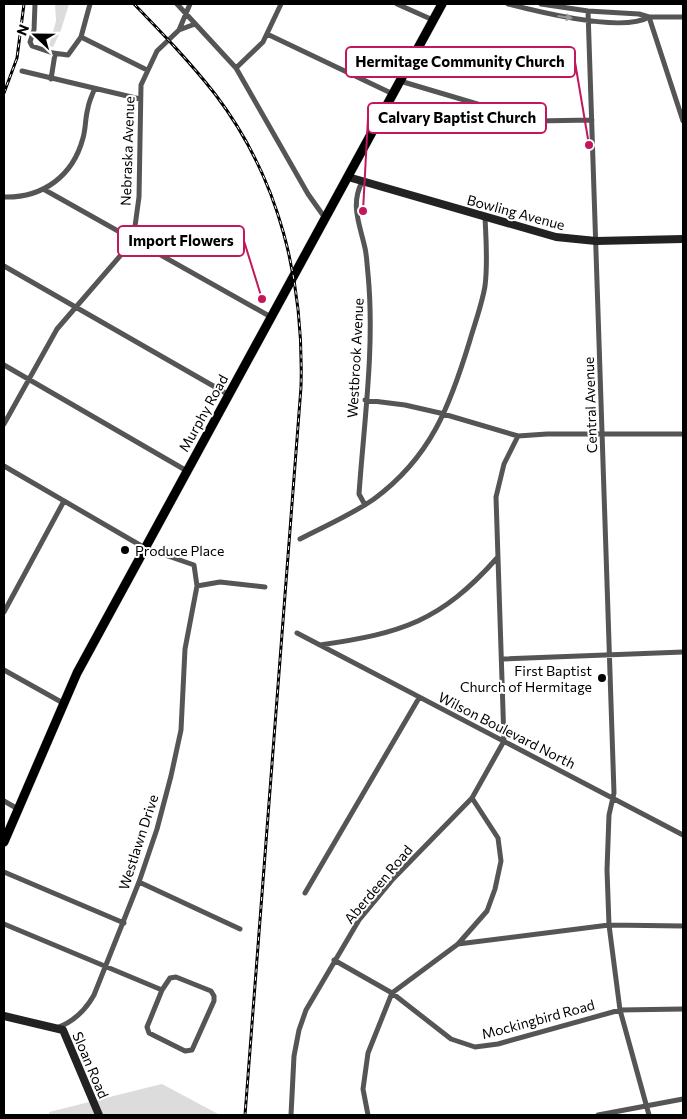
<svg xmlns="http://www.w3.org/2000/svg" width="687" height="1119" font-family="Commissioner,sans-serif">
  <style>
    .grass { fill: #dcdcdc }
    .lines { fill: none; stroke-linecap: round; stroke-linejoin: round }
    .primary-casing { stroke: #dbdbdb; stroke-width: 10 }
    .street { stroke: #555; stroke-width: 5 }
    .secondary { stroke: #222; stroke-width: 8 }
    .primary { stroke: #000; stroke-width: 9 }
    .rail-casing { stroke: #000; stroke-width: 3 }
    .rail { stroke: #fff; stroke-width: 1; stroke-dasharray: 4; stroke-linecap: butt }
    .oneway { fill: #999 }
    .poi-dot { fill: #000; stroke: #fff; stroke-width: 2 }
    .labels { text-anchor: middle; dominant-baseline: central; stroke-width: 4; stroke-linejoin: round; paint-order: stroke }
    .street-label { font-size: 14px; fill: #000; stroke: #fff }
    .poi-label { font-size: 14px; fill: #000; stroke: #fff; text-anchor: start }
    .leader { fill: none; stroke: #c2185b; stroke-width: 2 }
    .callout-dot { fill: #c2185b; stroke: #fff; stroke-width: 2 }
    .callout { fill: #fff; stroke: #c2185b; stroke-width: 2 }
    .callout-label { font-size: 15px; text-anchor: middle; font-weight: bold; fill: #000 }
  </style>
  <rect width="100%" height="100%" fill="#fff"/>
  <!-- grass -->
  <path class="grass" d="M55,4H69L61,30L53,47L49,46L56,21Z
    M162,1084L220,1115H50L49,1112Z"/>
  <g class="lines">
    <!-- primary casing -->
    <g class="primary-casing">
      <path id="primary" d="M4,842L77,673L442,4"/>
    </g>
    <!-- street -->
    <path class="street" d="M35,4L34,30L30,42L32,46L53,53L68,55L81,37L90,4
      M177,4L236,68L308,194L325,218
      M397,4L433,20
      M508,4C539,12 622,33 649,17
      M541,4L588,11L639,14L649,17H683
      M588,11L614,793L609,815L607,870L609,925L620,1010L649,1115
      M649,17L683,121
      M179,30L195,24
      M267,34L393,94
      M81,37L147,70
      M236,68L263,42L281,4
      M22,71L140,99
      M51,79L55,54
      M400,81L535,121L592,120
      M362,182C350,205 360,225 365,248C367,257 367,266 368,274C375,347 364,422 359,494L365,505
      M45,190L271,317
      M4,197C43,198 73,176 83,138C86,128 85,118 88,108C89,101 92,96 94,90
      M4,266L229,395
      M4,365L187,471
      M365,400L405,405L440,413L518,436L547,434H683
      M4,424L57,329L133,241L139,197L141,85L157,51L179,30L190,4
      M4,466L145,548L194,565L197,586L185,649L181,730L171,776L157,829L139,882L94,995C85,1011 74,1022 56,1028
      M300,539C325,526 351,515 374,499C431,457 450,406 470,340C475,323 482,304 485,286C488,263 486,240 485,217
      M197,586L220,582L265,587
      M4,612L64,501
      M297,633L683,835
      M320,645C402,633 440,622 497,558
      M503,659L683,652
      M4,670L63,703
      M4,801L18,809
      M4,872L124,923
      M139,882L240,929
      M305,893L419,698
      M4,924L162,990L170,978L176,977L211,991L214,996V1001L192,1050L185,1051L149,1033L147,1027L162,990
      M458,944L609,925L683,926
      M334,960L392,993L451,1039L475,1047L498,1044L620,1010L683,1009
      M291,1115L294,1056L299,1030L306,1010L359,920L393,879L472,798L504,741L496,497L504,464L518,436
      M368,1115L363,1089L368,1053L392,993L458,944L487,911L495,889L501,861L498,838L472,798
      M598,1115L683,1099"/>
    <!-- secondary -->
    <path class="secondary" d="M348,177L556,237L596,241L683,239
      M4,1016L63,1030L99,1115"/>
    <!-- primary -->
    <use href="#primary" class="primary"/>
    <!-- rail casing -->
    <g class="rail-casing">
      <path id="rail" d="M134,4C162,33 190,62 215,94C280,179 304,282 301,387L245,1115
        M4,93L17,58L24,4"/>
    </g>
    <!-- rail -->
    <use href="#rail" class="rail"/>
  </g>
  <!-- one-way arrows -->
  <defs><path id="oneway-solid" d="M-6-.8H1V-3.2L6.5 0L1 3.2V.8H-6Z" transform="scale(1.25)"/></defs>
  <use class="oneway" href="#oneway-solid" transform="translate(565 17) rotate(8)"/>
  <!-- markers -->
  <g class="poi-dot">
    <circle cx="125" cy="550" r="5"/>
    <circle cx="602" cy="678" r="5"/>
  </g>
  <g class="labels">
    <!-- street labels -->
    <g class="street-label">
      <text transform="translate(127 151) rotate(-88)">Nebraska Avenue</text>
      <text transform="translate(516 212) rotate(15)">Bowling Avenue</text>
      <text transform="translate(355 358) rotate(-87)">Westbrook Avenue</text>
      <text transform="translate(590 405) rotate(-92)">Central Avenue</text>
      <text transform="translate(203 413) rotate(-61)">Murphy Road</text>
      <text transform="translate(507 730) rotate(27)">Wilson Boulevard North</text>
      <text transform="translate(138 842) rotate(-72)">Westlawn Drive</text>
      <text transform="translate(378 884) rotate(-50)">Aberdeen Road</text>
      <text transform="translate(538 1019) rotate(-15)">Mockingbird Road</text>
      <text transform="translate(91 1065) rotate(67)">Sloan Road</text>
    </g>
    <!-- poi labels -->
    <g class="poi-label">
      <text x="135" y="550">Produce Place</text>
      <text x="592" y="670" text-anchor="end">First Baptist<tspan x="592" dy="16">Church of Hermitage</tspan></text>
    </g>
  </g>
  <!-- callouts -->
  <path class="leader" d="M589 145L575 62M363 211L368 118M262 299L244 241"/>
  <g class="callout-dot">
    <circle cx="589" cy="145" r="5"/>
    <circle cx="363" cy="211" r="5"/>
    <circle cx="262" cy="299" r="5"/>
  </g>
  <g class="callout">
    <rect x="346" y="47" width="229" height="30" rx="5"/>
    <rect x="368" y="103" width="178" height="30" rx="5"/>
    <rect x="118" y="226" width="126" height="30" rx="5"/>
  </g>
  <g class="callout-label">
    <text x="460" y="67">Hermitage Community Church</text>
    <text x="457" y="123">Calvary Baptist Church</text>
    <text x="181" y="246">Import Flowers</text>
  </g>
  <!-- border -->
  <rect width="687" height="1119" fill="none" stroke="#000000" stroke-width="10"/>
  <!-- north arrow -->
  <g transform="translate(35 35) rotate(292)" stroke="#ffffff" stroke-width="4" paint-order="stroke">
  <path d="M0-4L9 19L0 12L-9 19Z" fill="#000000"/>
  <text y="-8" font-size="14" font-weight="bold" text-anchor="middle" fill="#000000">N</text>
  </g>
</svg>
